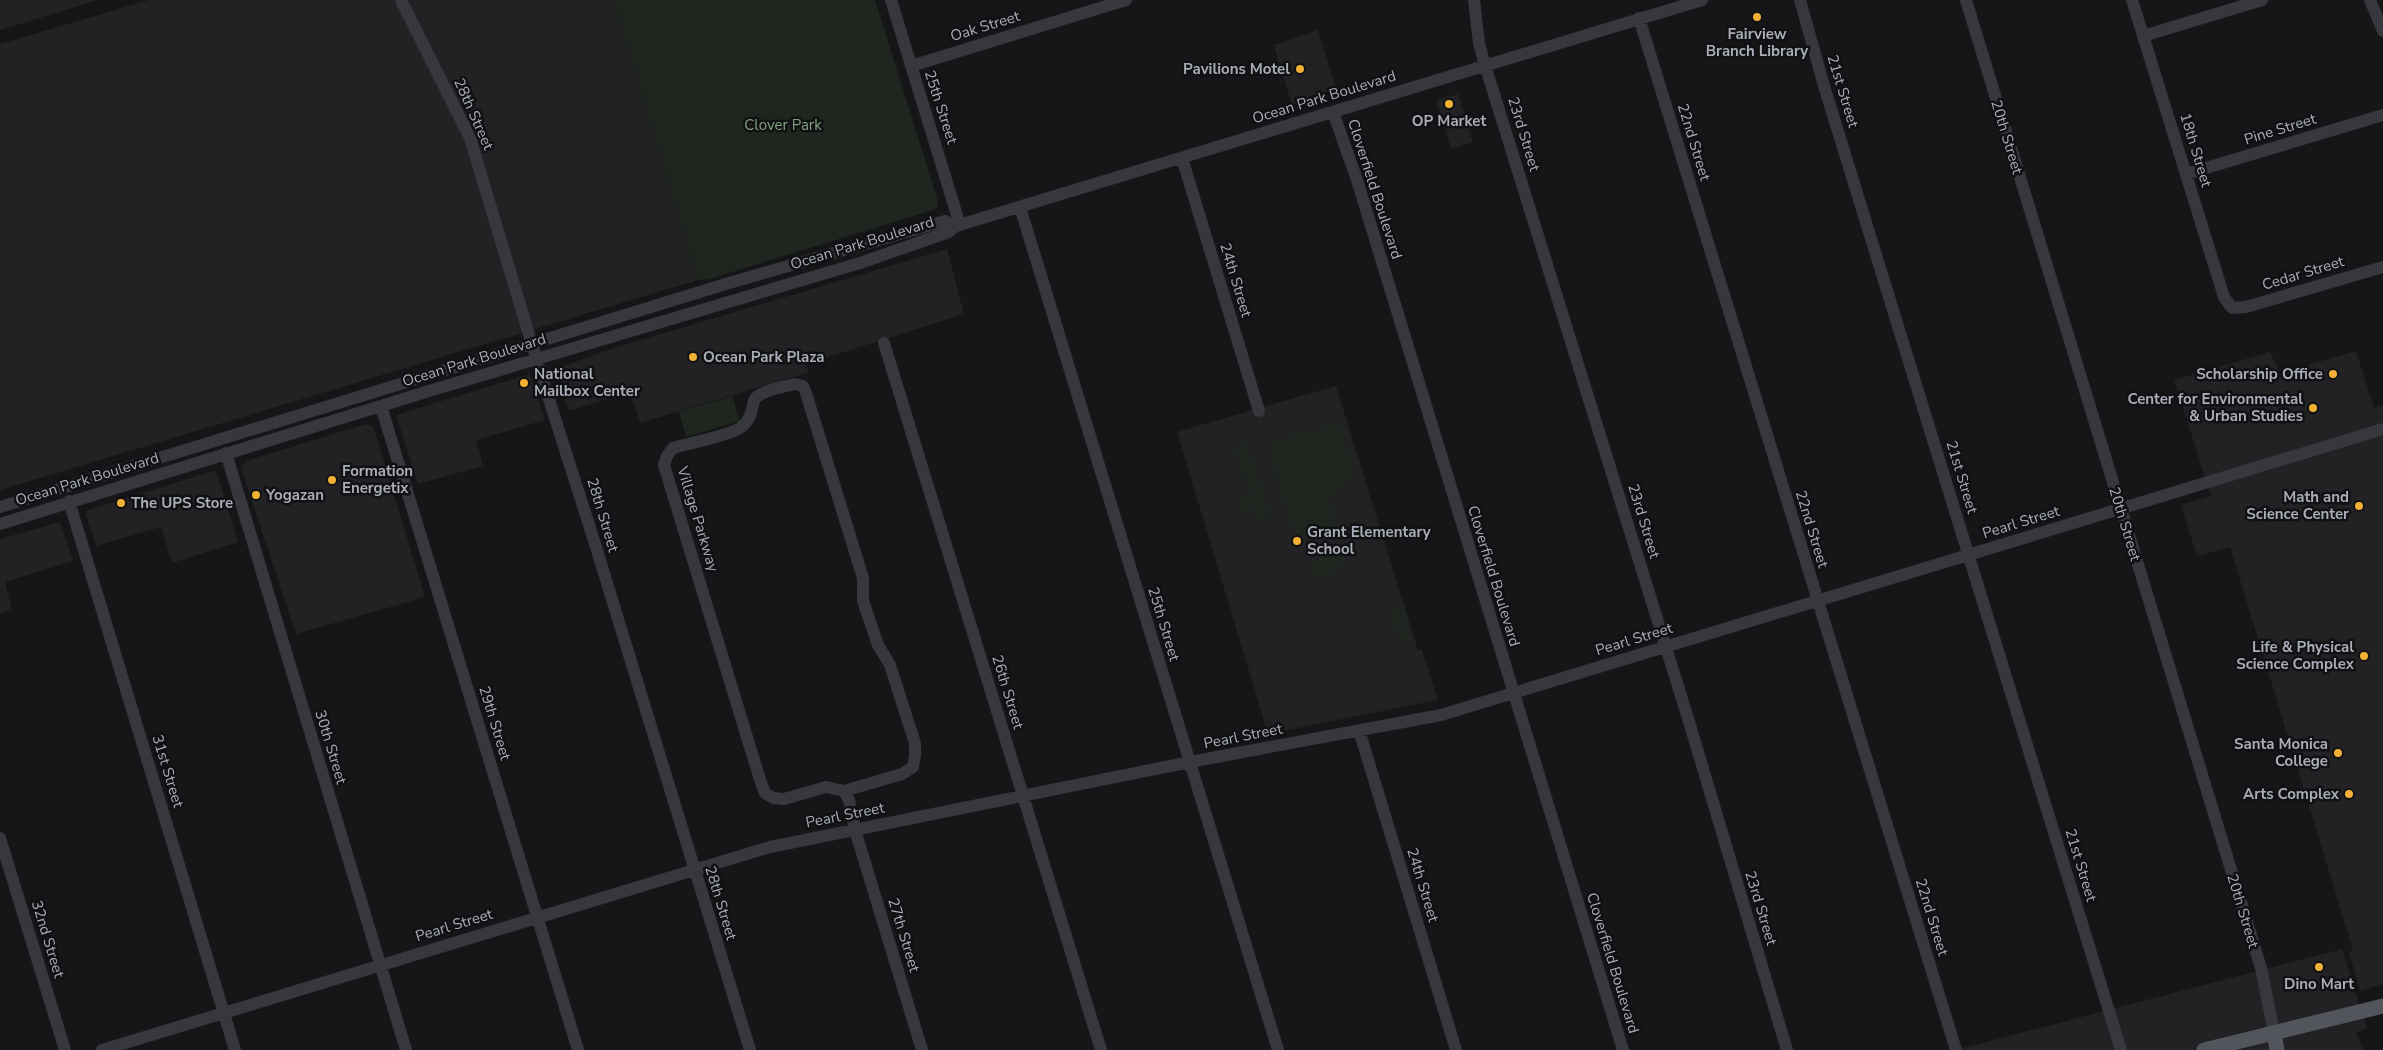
<svg xmlns="http://www.w3.org/2000/svg" width="2383" height="1050" font-family="'Nunito Sans',sans-serif">
  <style>
    .built { fill: #222225 }
    .green { fill: #1e261f }
    .lines { fill: none; stroke-linecap: round; stroke-linejoin: round }
    .minor { stroke: #37383d; stroke-width: 12 }
    .major { stroke: #53555c; stroke-width: 15 }
    .poi-dot { fill: #f2b134; stroke: #111113; stroke-width: 2 }
    .labels { text-anchor: middle; dominant-baseline: central; stroke-width: 5; stroke-linejoin: round; paint-order: stroke }
    .street-label { font-size: 15px; fill: #a8adb8; stroke: #111113 }
    .poi-label { font-size: 15px; font-weight: bold; fill: #a8adb8; stroke: #111113; text-anchor: end }
    .park-label { font-size: 15px; fill: #7fa381; stroke: #111113 }
  </style>
  <rect width="100%" height="100%" fill="#161618"/>
  <!-- built -->
  <path class="built" d="M0,0H98L0,30Z
    M149,0H614L698,280L0,490V44Z
    M1318,30L1337,91L1292,105L1274,45Z
    M1458,94L1473,142L1451,149L1436,100Z
    M947,249L964,314L806,364L809,372L640,423L630,392L569,411L555,369L617,347Z
    M2356,351L2374,408L2383,405V984L2360,991L2349,952L2353,950L2230,547L2197,556L2181,505L2211,496L2174,380L2270,352L2280,373Z
    M530,374L545,420L476,440L483,466L418,484L396,415Z
    M1336,386L1418,650H1422L1438,700L1268,734L1177,432Z
    M366,424L373,426L425,597L296,634L241,468L246,461Z
    M213,471L217,473L238,542L172,563L161,527L96,546L85,511Z
    M60,522L73,561L5,582L12,610L0,614V539Z
    M2342,949L2367,1028L2356,1033L2364,1050H1955Z"/>
  <!-- green -->
  <path class="green" d="M614,0H875L938,201L937,207L933,210L709,279L698,280Z
    M732,396L740,421L686,437L679,412Z
    M1336,423L1341,426L1354,472V478C1349,484 1340,485 1334,492C1325,504 1338,515 1334,527L1296,538L1268,449L1271,442Z
    M1248,441L1255,464L1241,469L1234,445Z
    M1256,465L1263,488L1249,492L1242,469Z
    M1263,489L1271,516L1257,520L1253,508L1241,512L1237,498Z
    M1338,547L1343,566L1336,568L1334,573L1312,580L1309,569L1323,552Z
    M1404,607L1407,618L1404,619L1409,640L1399,643L1390,611Z"/>
  <g class="lines">
    <!-- minor -->
    <path class="minor" d="M401,0L470,138L540,371L596,547L750,1050
      M891,0L960,225
      M1474,0L1479,43L1485,65L1687,715L1787,1050
      M1800,0L1824,86L2121,1050
      M1966,0L2261,968L2274,1033
      M2132,0L2224,297L2232,308L2246,307L2383,267
      M2370,0L2383,31
      M1639,18L1956,1050
      M2143,36L2262,0
      M911,66L1126,0
      M1333,112L1357,180L1623,1050
      M1182,158L1259,411
      M2186,174L2383,115
      M1020,207L1278,1050
      M884,343L1101,1050
      M795,384L803,386L806,393L863,578V601L878,645L890,665L915,743V755L913,767L902,774L844,791L826,787L784,799L773,798L765,793L761,783L664,465L667,456L673,448C689,443 728,436 740,428C757,416 749,401 758,396C767,389 784,387 795,384Z
      M381,406L578,1050
      M226,453L406,1050
      M69,501L235,1050
      M0,507L729,283L945,221L956,226
      M0,524L429,391L860,263L949,232L956,226L1702,0
      M1359,730L1456,1050
      M844,791L849,800L855,830L922,1050
      M0,838L65,1050
      M102,1050L770,847L1190,762L1441,715L2383,429"/>
    <!-- major -->
    <path class="major" d="M2274,1033L2277,1050
      M2204,1050L2383,1006"/>
  </g>
  <!-- markers -->
  <g class="poi-dot">
    <circle cx="1757" cy="17" r="5"/>
    <circle cx="1300" cy="69" r="5"/>
    <circle cx="1449" cy="104" r="5"/>
    <circle cx="693" cy="357" r="5"/>
    <circle cx="2333" cy="374" r="5"/>
    <circle cx="524" cy="383" r="5"/>
    <circle cx="2313" cy="408" r="5"/>
    <circle cx="332" cy="480" r="5"/>
    <circle cx="256" cy="495" r="5"/>
    <circle cx="121" cy="503" r="5"/>
    <circle cx="2359" cy="506" r="5"/>
    <circle cx="1297" cy="541" r="5"/>
    <circle cx="2364" cy="656" r="5"/>
    <circle cx="2338" cy="753" r="5"/>
    <circle cx="2349" cy="794" r="5"/>
    <circle cx="2319" cy="967" r="5"/>
  </g>
  <g class="labels">
    <!-- street labels -->
    <g class="street-label">
      <text transform="translate(985 26) rotate(-17)">Oak Street</text>
      <text transform="translate(1843 91) rotate(73)">21st Street</text>
      <text transform="translate(1324 97) rotate(-17)">Ocean Park Boulevard</text>
      <text transform="translate(941 107) rotate(72)">25th Street</text>
      <text transform="translate(474 114) rotate(66)">28th Street</text>
      <text transform="translate(2280 129) rotate(-17)">Pine Street</text>
      <text transform="translate(1524 134) rotate(73)">23rd Street</text>
      <text transform="translate(2007 137) rotate(73)">20th Street</text>
      <text transform="translate(1694 142) rotate(73)">22nd Street</text>
      <text transform="translate(2196 150) rotate(73)">18th Street</text>
      <text transform="translate(1375 189) rotate(72)">Cloverfield Boulevard</text>
      <text transform="translate(862 243) rotate(-17)">Ocean Park Boulevard</text>
      <text transform="translate(2303 273) rotate(-17)">Cedar Street</text>
      <text transform="translate(1236 280) rotate(73)">24th Street</text>
      <text transform="translate(474 360) rotate(-17)">Ocean Park Boulevard</text>
      <text transform="translate(1962 477) rotate(73)">21st Street</text>
      <text transform="translate(87 479) rotate(-17)">Ocean Park Boulevard</text>
      <text transform="translate(603 515) rotate(73)">28th Street</text>
      <text transform="translate(698 519) rotate(73)">Village Parkway</text>
      <text transform="translate(1644 521) rotate(73)">23rd Street</text>
      <text transform="translate(2021 522) rotate(-17)">Pearl Street</text>
      <text transform="translate(2125 524) rotate(73)">20th Street</text>
      <text transform="translate(1812 529) rotate(73)">22nd Street</text>
      <text transform="translate(1494 576) rotate(73)">Cloverfield Boulevard</text>
      <text transform="translate(1164 624) rotate(73)">25th Street</text>
      <text transform="translate(1634 639) rotate(-17)">Pearl Street</text>
      <text transform="translate(1008 692) rotate(73)">26th Street</text>
      <text transform="translate(495 723) rotate(73)">29th Street</text>
      <text transform="translate(1243 736) rotate(-11)">Pearl Street</text>
      <text transform="translate(331 747) rotate(73)">30th Street</text>
      <text transform="translate(168 771) rotate(73)">31st Street</text>
      <text transform="translate(845 815) rotate(-11)">Pearl Street</text>
      <text transform="translate(2081 865) rotate(73)">21st Street</text>
      <text transform="translate(1423 885) rotate(73)">24th Street</text>
      <text transform="translate(721 903) rotate(73)">28th Street</text>
      <text transform="translate(1761 908) rotate(73)">23rd Street</text>
      <text transform="translate(2243 911) rotate(73)">20th Street</text>
      <text transform="translate(1932 917) rotate(73)">22nd Street</text>
      <text transform="translate(454 925) rotate(-17)">Pearl Street</text>
      <text transform="translate(904 935) rotate(73)">27th Street</text>
      <text transform="translate(48 939) rotate(73)">32nd Street</text>
      <text transform="translate(1613 963) rotate(73)">Cloverfield Boulevard</text>
    </g>
    <!-- poi labels -->
    <g class="poi-label">
      <text x="1757" y="34" text-anchor="middle">Fairview<tspan x="1757" dy="17">Branch Library</tspan></text>
      <text x="1290" y="69">Pavilions Motel</text>
      <text x="1449" y="121" text-anchor="middle">OP Market</text>
      <text x="703" y="357" text-anchor="start">Ocean Park Plaza</text>
      <text x="534" y="374" text-anchor="start">National<tspan x="534" dy="17">Mailbox Center</tspan></text>
      <text x="2323" y="374">Scholarship Office</text>
      <text x="2303" y="399">Center for Environmental<tspan x="2303" dy="17">&amp; Urban Studies</tspan></text>
      <text x="342" y="471" text-anchor="start">Formation<tspan x="342" dy="17">Energetix</tspan></text>
      <text x="266" y="495" text-anchor="start">Yogazan</text>
      <text x="2349" y="497">Math and<tspan x="2349" dy="17">Science Center</tspan></text>
      <text x="131" y="503" text-anchor="start">The UPS Store</text>
      <text x="1307" y="532" text-anchor="start">Grant Elementary<tspan x="1307" dy="17">School</tspan></text>
      <text x="2354" y="647">Life &amp; Physical<tspan x="2354" dy="17">Science Complex</tspan></text>
      <text x="2328" y="744">Santa Monica<tspan x="2328" dy="17">College</tspan></text>
      <text x="2339" y="794">Arts Complex</text>
      <text x="2319" y="984" text-anchor="middle">Dino Mart</text>
    </g>
    <!-- park labels -->
    <g class="park-label">
      <text x="783" y="125">Clover Park</text>
    </g>
  </g>
</svg>
